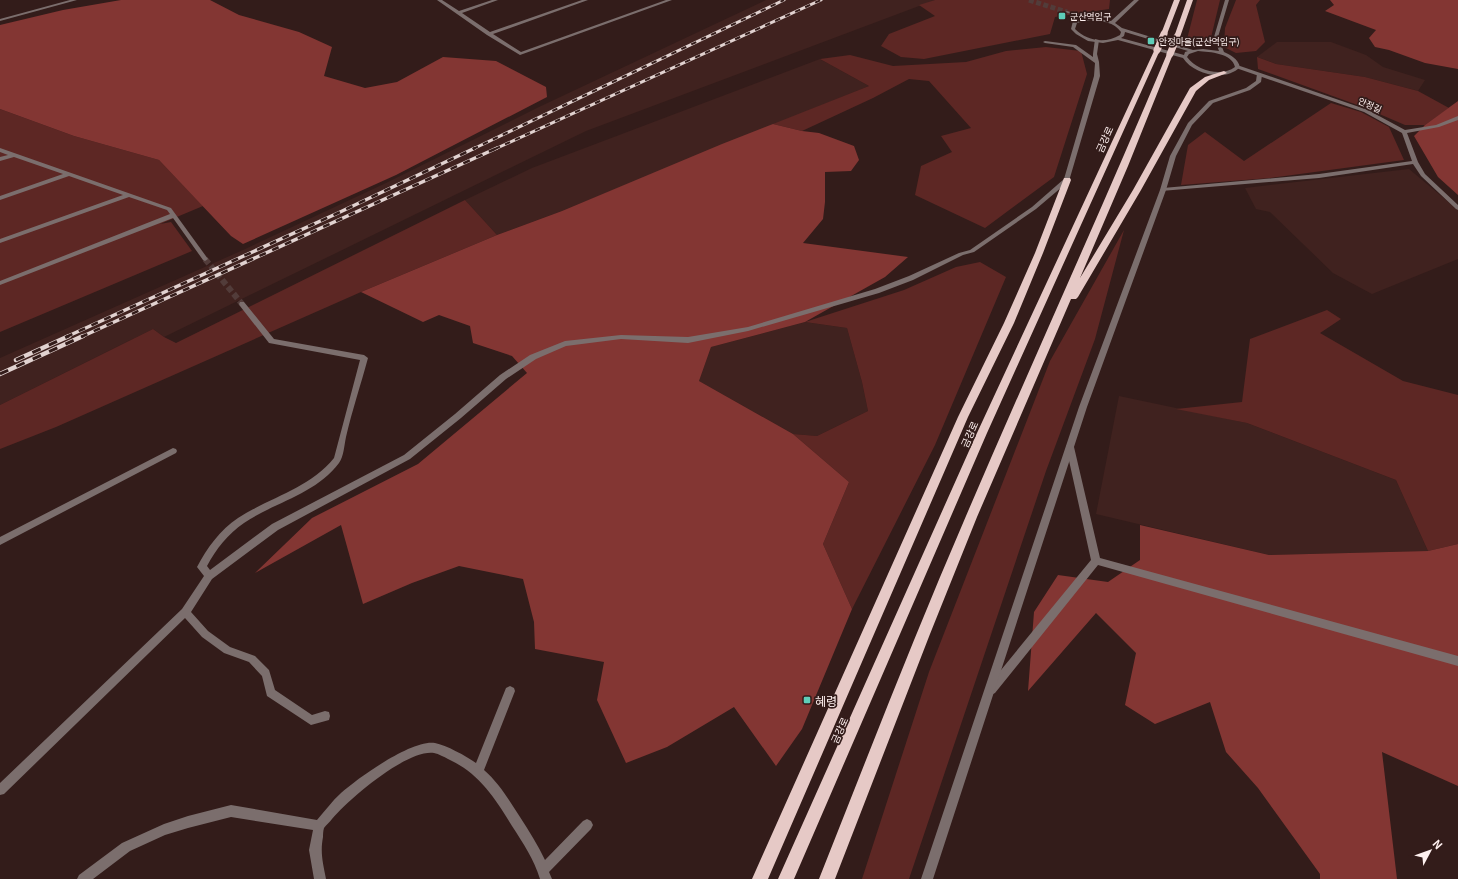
<svg xmlns="http://www.w3.org/2000/svg" width="1458" height="879" font-family="Georgia,'Noto Sans KR',serif">
  <style>
    .built { fill: #40221f }
    .green { fill: #5d2724 }
    .forest { fill: #833633 }
    .lines { fill: none; stroke-linecap: round; stroke-linejoin: round }
    .minor-tunnel { stroke: #523c3a; stroke-width: 6; stroke-dasharray: 6 3; stroke-linecap: butt }
    .tertiary-tunnel { stroke: #523c3a; stroke-width: 5; stroke-dasharray: 5 2.5; stroke-linecap: butt }
    .minor { fill: #7b6e6d; fill-rule: evenodd }
    .tertiary { fill: #7b6e6d; fill-rule: evenodd }
    .trunk { fill: #e6c9c6; fill-rule: evenodd }
    .rail-far2-casing { stroke: #e1d2d0; stroke-width: 3 }
    .rail-far1-casing { stroke: #e1d2d0; stroke-width: 3.5 }
    .rail-casing { stroke: #e1d2d0; stroke-width: 4.5 }
    .rail-far2 { stroke: #331c1a; stroke-width: 2; stroke-dasharray: 5.5; stroke-linecap: butt }
    .rail-far1 { stroke: #331c1a; stroke-width: 2.5; stroke-dasharray: 7; stroke-linecap: butt }
    .rail { stroke: #331c1a; stroke-width: 3; stroke-dasharray: 9; stroke-linecap: butt }
    .trunk-bridge { stroke: #e6c9c6; stroke-width: 7 }
    .poi-dot { fill: #5eceb8; stroke: #331c1a; stroke-width: 1.5 }
    .labels { text-anchor: middle; dominant-baseline: central; stroke-width: 3.5; stroke-linejoin: round; paint-order: stroke }
    .far-poi-label { font-size: 9px; fill: #fff1f0; stroke: #331c1a; text-anchor: start }
    .far-street-label { font-size: 9px; fill: #fff1f0; stroke: #331c1a }
    .street-label { font-size: 10px; fill: #fff1f0; stroke: #331c1a }
    .near-poi-label { font-size: 12px; fill: #fff1f0; stroke: #331c1a; text-anchor: start }
  </style>
  <rect width="100%" height="100%" fill="#331c1a"/>
  <!-- built -->
  <path class="built" d="M766,0H935L586,131L164,337L153,329L0,405V358L243,250L386,183L539,107Z
    M1277,42H1331L1366,55L1383,67L1425,80L1418,91L1365,77L1276,64L1257,57Z
    M820,59L869,86L562,211L497,235L465,200L532,168Z
    M1409,169L1458,210V259L1372,294L1333,273L1270,212L1256,209L1245,188Z
    M805,322L847,328L862,382L868,411L817,436L793,434L699,381L711,347Z
    M1119,396L1247,423L1396,480L1428,551L1269,555L1096,514Z"/>
  <!-- green -->
  <path class="green" d="M935,0H1110L1109,9L1055,17L1050,34L924,59L901,57L881,46L889,34L935,16L919,5Z
    M1197,0H1220L1209,46L1186,43Z
    M1236,0H1260L1256,5L1265,42L1256,51L1236,53L1224,47L1225,28Z
    M1046,47L1081,51L1087,74L1054,177L985,228L915,195L921,166L952,152L941,136L971,128L929,81L909,79L873,98L802,131L773,124L869,86L820,59L850,55L893,66L966,62L1006,51Z
    M1257,57L1276,64L1365,77L1418,91L1449,108L1425,125H1405L1363,107L1258,69Z
    M1331,103L1361,112L1389,127L1404,160L1270,178L1181,185L1188,145L1205,132L1244,161Z
    M0,109L74,136L159,160L203,206L160,224L171,222L192,251L0,332Z
    M465,200L497,235L361,292L56,427L0,449V405L153,329L164,337L176,343Z
    M1124,230L1095,339L1046,471L909,879H862L929,672L1050,361Z
    M980,262L1006,277L935,445L852,609L823,544L849,482L793,434L817,436L868,411L862,382L847,328L805,322L904,290L956,267Z
    M1327,310L1341,319L1320,333L1403,381L1458,395V544L1428,551L1396,480L1247,423L1176,409L1242,402L1250,339Z"/>
  <!-- forest -->
  <path class="forest" d="M121,0H210L239,15L299,32L332,47L324,76L365,88L397,82L443,57L496,61L546,87L547,97L396,175L243,244L231,236L159,160L74,136L0,109V25L63,10Z
    M1330,0H1458V69L1425,63L1389,50L1375,47L1369,38L1376,30L1325,11L1334,5Z
    M1458,101V195L1438,177L1414,136L1425,125Z
    M773,124L802,131L819,133L854,146L859,160L851,171L825,172V202L823,219L803,243L908,257L885,277L805,322L711,347L699,381L793,434L849,482L823,544L852,609L802,729L776,766L734,707L667,747L626,763L597,700L604,662L535,649L534,622L523,579L459,566L412,583L363,604L341,525L255,573L312,518L418,464L527,373L512,356L473,343L470,326L439,315L423,322L361,292L497,235L562,211L722,144Z
    M1140,525L1269,555L1428,551L1458,544V786L1382,752L1397,879H1320V874L1258,788L1226,752L1210,702L1155,724L1125,705L1136,653L1096,613L1028,691L1034,612L1058,575L1108,582L1140,560Z"/>
  <g class="lines">
    <!-- minor-tunnel -->
    <path class="minor-tunnel" d="M205,259L242,304"/>
    <!-- tertiary-tunnel -->
    <path class="tertiary-tunnel" d="M1029,0L1067,12"/>
    <!-- minor -->
    <path class="minor" d="M437,0H442L459,11L492,0H498L462,13L490,32L582,0H588L493,34L521,52L666,0H672L520,55L487,35Z
      M1095,39L1099,40L1097,54L1099,62L1100,76L1069,181L1036,209L974,252L963,255L913,280L879,293L748,331L688,343L621,339L566,346L536,359L506,379L461,418L410,459L278,530L212,579L191,612L208,631L230,647L255,656L269,670L275,690L312,715L325,711L329,712L330,716L329,720L311,725L267,696L262,676L249,662L224,653L202,637L185,618L4,794L0,795V783L182,609L204,576L197,567C207,548 220,530 238,518C270,497 309,489 334,458L360,360L269,343L240,306L239,304L240,302H244L274,339L364,355L368,358C361,384 352,411 346,437C344,446 344,456 339,463C316,494 275,502 244,523C228,534 216,549 207,566L210,570L272,524L404,455L455,414L500,375L530,355L565,341L621,335L688,337L748,327L875,289L909,276L959,253L970,250L1032,207L1064,179L1094,76L1095,63L1073,47L1045,43L1043,42L1045,41L1076,45L1093,57V54Z
      M1236,66H1240L1368,110L1405,130L1436,125L1458,116V120L1439,127L1407,133L1418,162L1425,174L1458,205V210L1456,209L1421,176L1413,164L1319,178L1161,191L1160,190L1163,188L1319,174L1412,161L1402,133L1364,112L1236,68Z
      M0,148L171,208L208,259L205,261L203,260L173,218L0,285V281L170,214L167,210L129,197L0,243V239L123,195L69,176L0,200V196L63,174L14,157L0,161V157L8,155L0,152Z
      M1070,444L1073,445L1074,447L1100,558L1458,656V666L1098,565L995,693L991,695L987,693L986,690L987,687L1091,560L1066,447L1067,445Z
      M173,448L176,449L177,451L176,453L0,545V537Z
      M510,686L514,688L515,691L484,770C499,783 509,800 520,817C529,831 538,845 545,860L583,821L587,819L591,821L593,825L591,829L549,872L552,879H540C534,859 523,843 512,826C495,798 479,773 448,759C444,757 439,754 434,753C407,749 349,799 332,819C330,822 326,825 324,828C323,831 323,835 323,837C320,853 323,863 326,879H314L309,850L313,830L231,817L188,828L165,835L130,851L93,879H77L79,875L122,843L164,824L188,816L231,805L317,820C325,811 332,801 341,793C358,778 412,739 435,743C446,745 466,756 476,763L506,688Z"/>
    <!-- tertiary -->
    <path class="tertiary" d="M70,0H77L0,21V19Z
      M1134,0H1139L1115,23L1122,28L1193,50L1203,49L1219,51L1214,37L1225,0H1229L1218,37L1224,52C1231,55 1238,59 1240,67C1226,82 1194,75 1183,58L1118,40L1103,43L1088,41L1076,34L1071,29L1073,21L1085,19L1065,12L1067,11L1090,18L1111,21ZM1091,20C1102,21 1114,22 1121,32L1120,35C1105,44 1087,41 1075,29L1077,23ZM1125,32L1188,51L1185,52L1184,55L1121,38L1124,36ZM1198,51C1210,52 1232,53 1235,67C1222,77 1197,71 1187,57L1189,54Z
      M1257,74L1262,75L1261,82L1250,90L1213,103L1192,125L1176,156L1166,190L1087,407L933,879H921L1079,407L1160,190L1170,156L1188,123L1209,101L1246,88L1256,81Z"/>
    <!-- trunk -->
    <path class="trunk" d="M1174,0H1180L1167,34L1162,35L1161,34Z
      M1187,0H1193L1180,37L1175,38L1174,37Z
      M1155,49L1160,50L987,433L794,879H778L977,433Z
      M1170,52L1173,54L1128,166L1080,278L1133,190L1190,88L1205,77L1224,71L1227,73L1209,80L1196,91L1141,190L1078,297L1076,299H1071L977,517L930,634L835,879H819C867,758 914,636 966,516C1032,362 1102,209 1167,54Z
      M1064,178H1070L1071,180L1043,253L1014,323L968,417L768,879H752L958,417L1004,323L1035,253Z"/>
    <!-- rail-far2 casing -->
    <g class="rail-far2-casing">
      <path id="rail-far2" d="M473,149L784,0
        M495,149L821,0"/>
    </g>
    <!-- rail-far1 casing -->
    <g class="rail-far1-casing">
      <path id="rail-far1" d="M66,337L338,213L475,148
        M81,337L497,148"/>
    </g>
    <!-- rail casing -->
    <g class="rail-casing">
      <path id="rail" d="M16,360L69,336
        M0,374L83,336"/>
    </g>
    <!-- rail-far2 -->
    <use href="#rail-far2" class="rail-far2"/>
    <!-- rail-far1 -->
    <use href="#rail-far1" class="rail-far1"/>
    <!-- rail -->
    <use href="#rail" class="rail"/>
    <!-- trunk-bridge -->
    <path class="trunk-bridge" d="M1157,50L1164,34
      M1170,54L1177,37"/>
  </g>
  <!-- markers -->
  <g class="poi-dot">
    <rect x="1058" y="12" width="8" height="8" rx="2"/>
    <rect x="1147" y="37" width="8" height="8" rx="2"/>
    <rect x="803" y="696" width="8" height="8" rx="2"/>
  </g>
  <g class="labels">
    <!-- far-poi labels -->
    <g class="far-poi-label">
      <text x="1070" y="16">군산역입구</text>
      <text x="1159" y="41">안정마을(군산역입구)</text>
    </g>
    <!-- far-street labels -->
    <g class="far-street-label">
      <text transform="translate(1370 105) rotate(24)">안정길</text>
    </g>
    <!-- street labels -->
    <g class="street-label">
      <text transform="translate(1104 139) rotate(-66)">금강로</text>
      <text transform="translate(969 434) rotate(-66)">금강로</text>
      <text transform="translate(839 730) rotate(-66)">금강로</text>
    </g>
    <!-- near-poi labels -->
    <g class="near-poi-label">
      <text x="815" y="700">혜령</text>
    </g>
  </g>
  <!-- north arrow -->
  <g transform="translate(1430 851) rotate(49)" stroke="#331c1a" stroke-width="3" paint-order="stroke">
  <path d="M0-3L7 15L0 10L-7 15Z" fill="#fff1f0"/>
  <text y="-6" font-size="11" font-weight="bold" text-anchor="middle" fill="#fff1f0">N</text>
  </g>
</svg>
